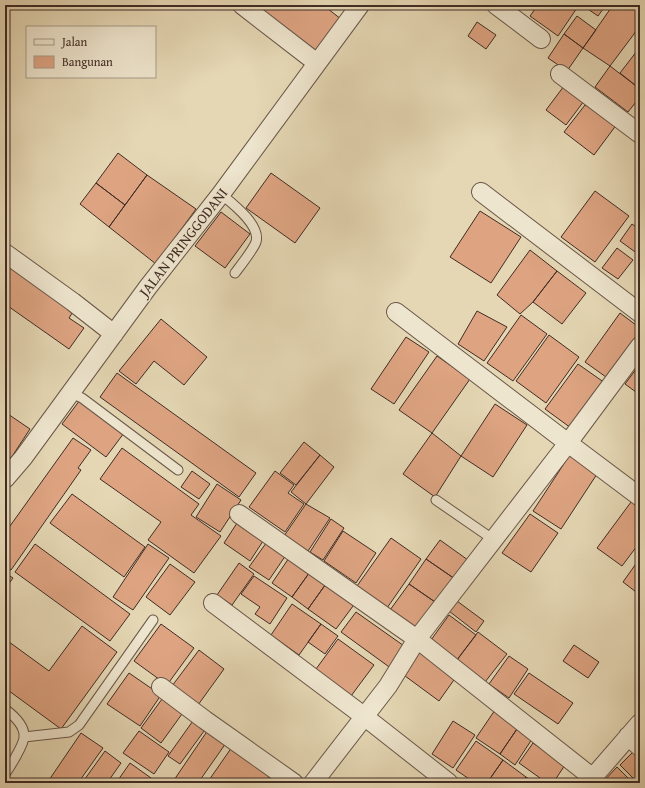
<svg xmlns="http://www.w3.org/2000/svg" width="645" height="788" font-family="'Gentium Book Plus',serif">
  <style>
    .building { fill: #dea482; stroke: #402c25 }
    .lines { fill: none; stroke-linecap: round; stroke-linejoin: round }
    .lane-casing { stroke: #695749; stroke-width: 11 }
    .street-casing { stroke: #695749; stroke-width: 20 }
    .lane { stroke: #eee5ce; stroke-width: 9 }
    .street { stroke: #eee5ce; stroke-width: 18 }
    .labels { text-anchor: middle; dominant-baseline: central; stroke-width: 3; stroke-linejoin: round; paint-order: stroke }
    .street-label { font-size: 15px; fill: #402c25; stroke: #eee5ce }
  </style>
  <rect width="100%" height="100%" fill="#e5d7b4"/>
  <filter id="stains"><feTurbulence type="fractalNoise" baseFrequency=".005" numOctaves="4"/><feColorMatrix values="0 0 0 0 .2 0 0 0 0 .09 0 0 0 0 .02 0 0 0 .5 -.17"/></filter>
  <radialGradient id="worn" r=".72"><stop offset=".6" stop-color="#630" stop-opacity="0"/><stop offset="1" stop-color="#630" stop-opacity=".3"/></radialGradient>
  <!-- building -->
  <path class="building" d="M253,5H323L346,23L320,56Z
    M538,5H579L558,36L530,16Z
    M582,5H606L598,16Z
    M613,5H630L640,13V26L610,66L583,48Z
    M577,16L596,30L583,48L564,34Z
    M477,22L496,35L486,49L468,36Z
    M564,34L583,48L567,71L548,58Z
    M640,47V89L620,73Z
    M610,66L640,89V97L628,112L595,87Z
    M567,82L587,97L566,125L546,110Z
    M585,105L620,120L594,155L564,132Z
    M118,153L147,175L125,205L96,183Z
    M271,173L320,208L295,243L246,208Z
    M147,175L196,209L156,264L109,227Z
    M96,183L125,205L109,227L80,204Z
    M595,191L629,216L595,262L561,237Z
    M480,211L521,237L491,283L450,257Z
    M221,212L250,234L225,268L195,246Z
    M632,224L640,230V250L638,254L620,241Z
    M617,248L633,260L618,279L602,268Z
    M530,250L557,271L533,302L520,314L497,295Z
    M5,257L76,307L69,318L84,328L69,349L5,304Z
    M557,271L586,293L562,324L533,302Z
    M477,311L507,327L484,361L458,344Z
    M620,313L640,328V331L606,377L585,362Z
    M521,315L547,334L513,381L487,363Z
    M161,319L207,357L184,385L154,361L136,384L119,371Z
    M549,335L579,357L546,403L516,381Z
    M406,337L429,352L394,404L371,389Z
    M437,356L470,379L432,433L399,410Z
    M578,364L605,383L571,428L545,409Z
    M640,364V395L625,384Z
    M117,373L256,473L239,497L100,397Z
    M80,400L124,433L106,457L62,424Z
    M495,404L527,425L493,477L461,456Z
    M5,412L30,429L11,458L5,454Z
    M432,433L461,456L435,497L403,474Z
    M73,438L91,450L78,468L81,470L11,570L5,566V533Z
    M304,442L320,455L296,485L280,473Z
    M122,448L199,504L191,515L221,536L194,573L148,540L161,522L100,479Z
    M571,453L599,471L561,529L533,511Z
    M320,455L334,467L306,504L291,492Z
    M192,471L210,484L199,499L181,487Z
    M275,471L294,485L288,493L304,504L285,532L249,507Z
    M217,484L241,500L220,532L196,517Z
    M72,494L145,547L124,577L50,523Z
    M634,498L640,502V542L622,566L597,548Z
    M306,504L330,518L308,551L284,536Z
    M530,514L558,533L531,572L502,553Z
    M331,519L344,528L323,560L310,552Z
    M239,520L265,538L250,561L224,543Z
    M343,531L376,553L356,583L324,561Z
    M391,538L421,559L387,608L357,586Z
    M269,539L288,552L269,580L249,567Z
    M440,540L468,560L455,579L426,559Z
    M35,544L130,614L110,641L15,572Z
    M148,544L169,558L133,610L113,597Z
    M291,555L312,569L292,597L272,583Z
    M640,558V595L623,582Z
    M426,559L455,579L438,604L409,584Z
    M239,563L254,574L232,605L217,595Z
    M170,564L195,582L170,615L146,597Z
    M312,569L328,581L308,609L292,597Z
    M5,573L13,578L5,589Z
    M254,576L287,598L270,624L255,614L260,607L241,594Z
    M328,581L356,602L336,629L308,609Z
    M409,584L438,604L419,631L390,610Z
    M457,601L484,621L476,632L449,611Z
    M292,604L321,624L299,655L271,635Z
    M356,612L407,648L392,669L341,632Z
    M449,615L476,635L457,660L431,640Z
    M161,624L194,648L167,685L134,661Z
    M321,624L338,636L325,654L308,642Z
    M82,626L117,652L61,729L5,688V639L49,671Z
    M478,632L507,654L485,682L456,661Z
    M338,639L374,665L351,696L316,669Z
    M574,645L599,662L588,678L563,661Z
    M199,650L224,669L198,705L172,686Z
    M418,650L456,677L439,701L401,673Z
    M509,656L528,669L509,698L489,684Z
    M129,673L161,695L140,726L107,704Z
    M529,673L573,703L558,724L514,694Z
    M162,699L182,714L161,743L141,728Z
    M495,710L519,726L500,754L476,738Z
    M195,718L207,727L180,764L168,756Z
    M453,721L475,735L453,768L432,754Z
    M519,726L534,736L515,765L500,754Z
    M208,730L226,743L198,783H172Z
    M139,731L169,752L154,774L123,753Z
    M81,733L103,748L78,783H47Z
    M476,741L503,760L487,783H475L456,770Z
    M533,743L565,765L553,783H547L519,763Z
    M232,747L271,774L264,783H207Z
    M637,748L640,751V783H638L620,765Z
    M105,751L121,763L107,783H82Z
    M503,760L526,777L522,783H487Z
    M130,763L158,783H116Z
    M617,767L633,783H602Z
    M273,774L286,783H267Z
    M526,777L535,783H522Z"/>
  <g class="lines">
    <!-- lane casing -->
    <g class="lane-casing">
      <path id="lane" d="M221,194C232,203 261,225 256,242C253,250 241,265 235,273
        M71,393L82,398L178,470
        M436,500L494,540
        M5,709C13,715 25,725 24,737C24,744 10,767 5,774
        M24,737L69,732L79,725L153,620"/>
    </g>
    <!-- street casing -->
    <g class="street-casing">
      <path id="street" d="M242,5L317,63
        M496,5L541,39
        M560,74L640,134
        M481,192L640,313
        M5,253L73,302L114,334
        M396,312L568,443L640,346
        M5,479L23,458L148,287L221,194L360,5
        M239,514L417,639L593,778
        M213,603L365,717L449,783
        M161,687L205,720L294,783
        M628,736L640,747
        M313,783L388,686L417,639L568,443L640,497
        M588,783L640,723"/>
    </g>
    <!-- lane -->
    <use href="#lane" class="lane"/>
    <!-- street -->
    <use href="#street" class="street"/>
  </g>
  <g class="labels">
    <!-- street labels -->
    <g class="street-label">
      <text transform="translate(183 242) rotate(-52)">JALAN PRINGGODANI</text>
    </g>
  </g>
  <!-- margin -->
  <rect width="645" height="788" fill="none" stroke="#e5d7b4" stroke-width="20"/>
  <rect x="6" y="6" width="633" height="776" fill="none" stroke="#402c25" stroke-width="2"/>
  <rect x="10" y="10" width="625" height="768" fill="none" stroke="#402c25"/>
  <!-- legend -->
  <rect x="26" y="26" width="130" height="52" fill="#eee5ce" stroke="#a89b8a"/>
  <rect x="34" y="39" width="20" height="6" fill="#eee5ce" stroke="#a89b8a"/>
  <text x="62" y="46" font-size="12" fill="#402c25">Jalan</text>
  <rect x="34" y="56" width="20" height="12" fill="#dea482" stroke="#a89b8a"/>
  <text x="62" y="66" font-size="12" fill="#402c25">Bangunan</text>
  <rect width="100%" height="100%" filter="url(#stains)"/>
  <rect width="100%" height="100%" fill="url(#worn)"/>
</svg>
